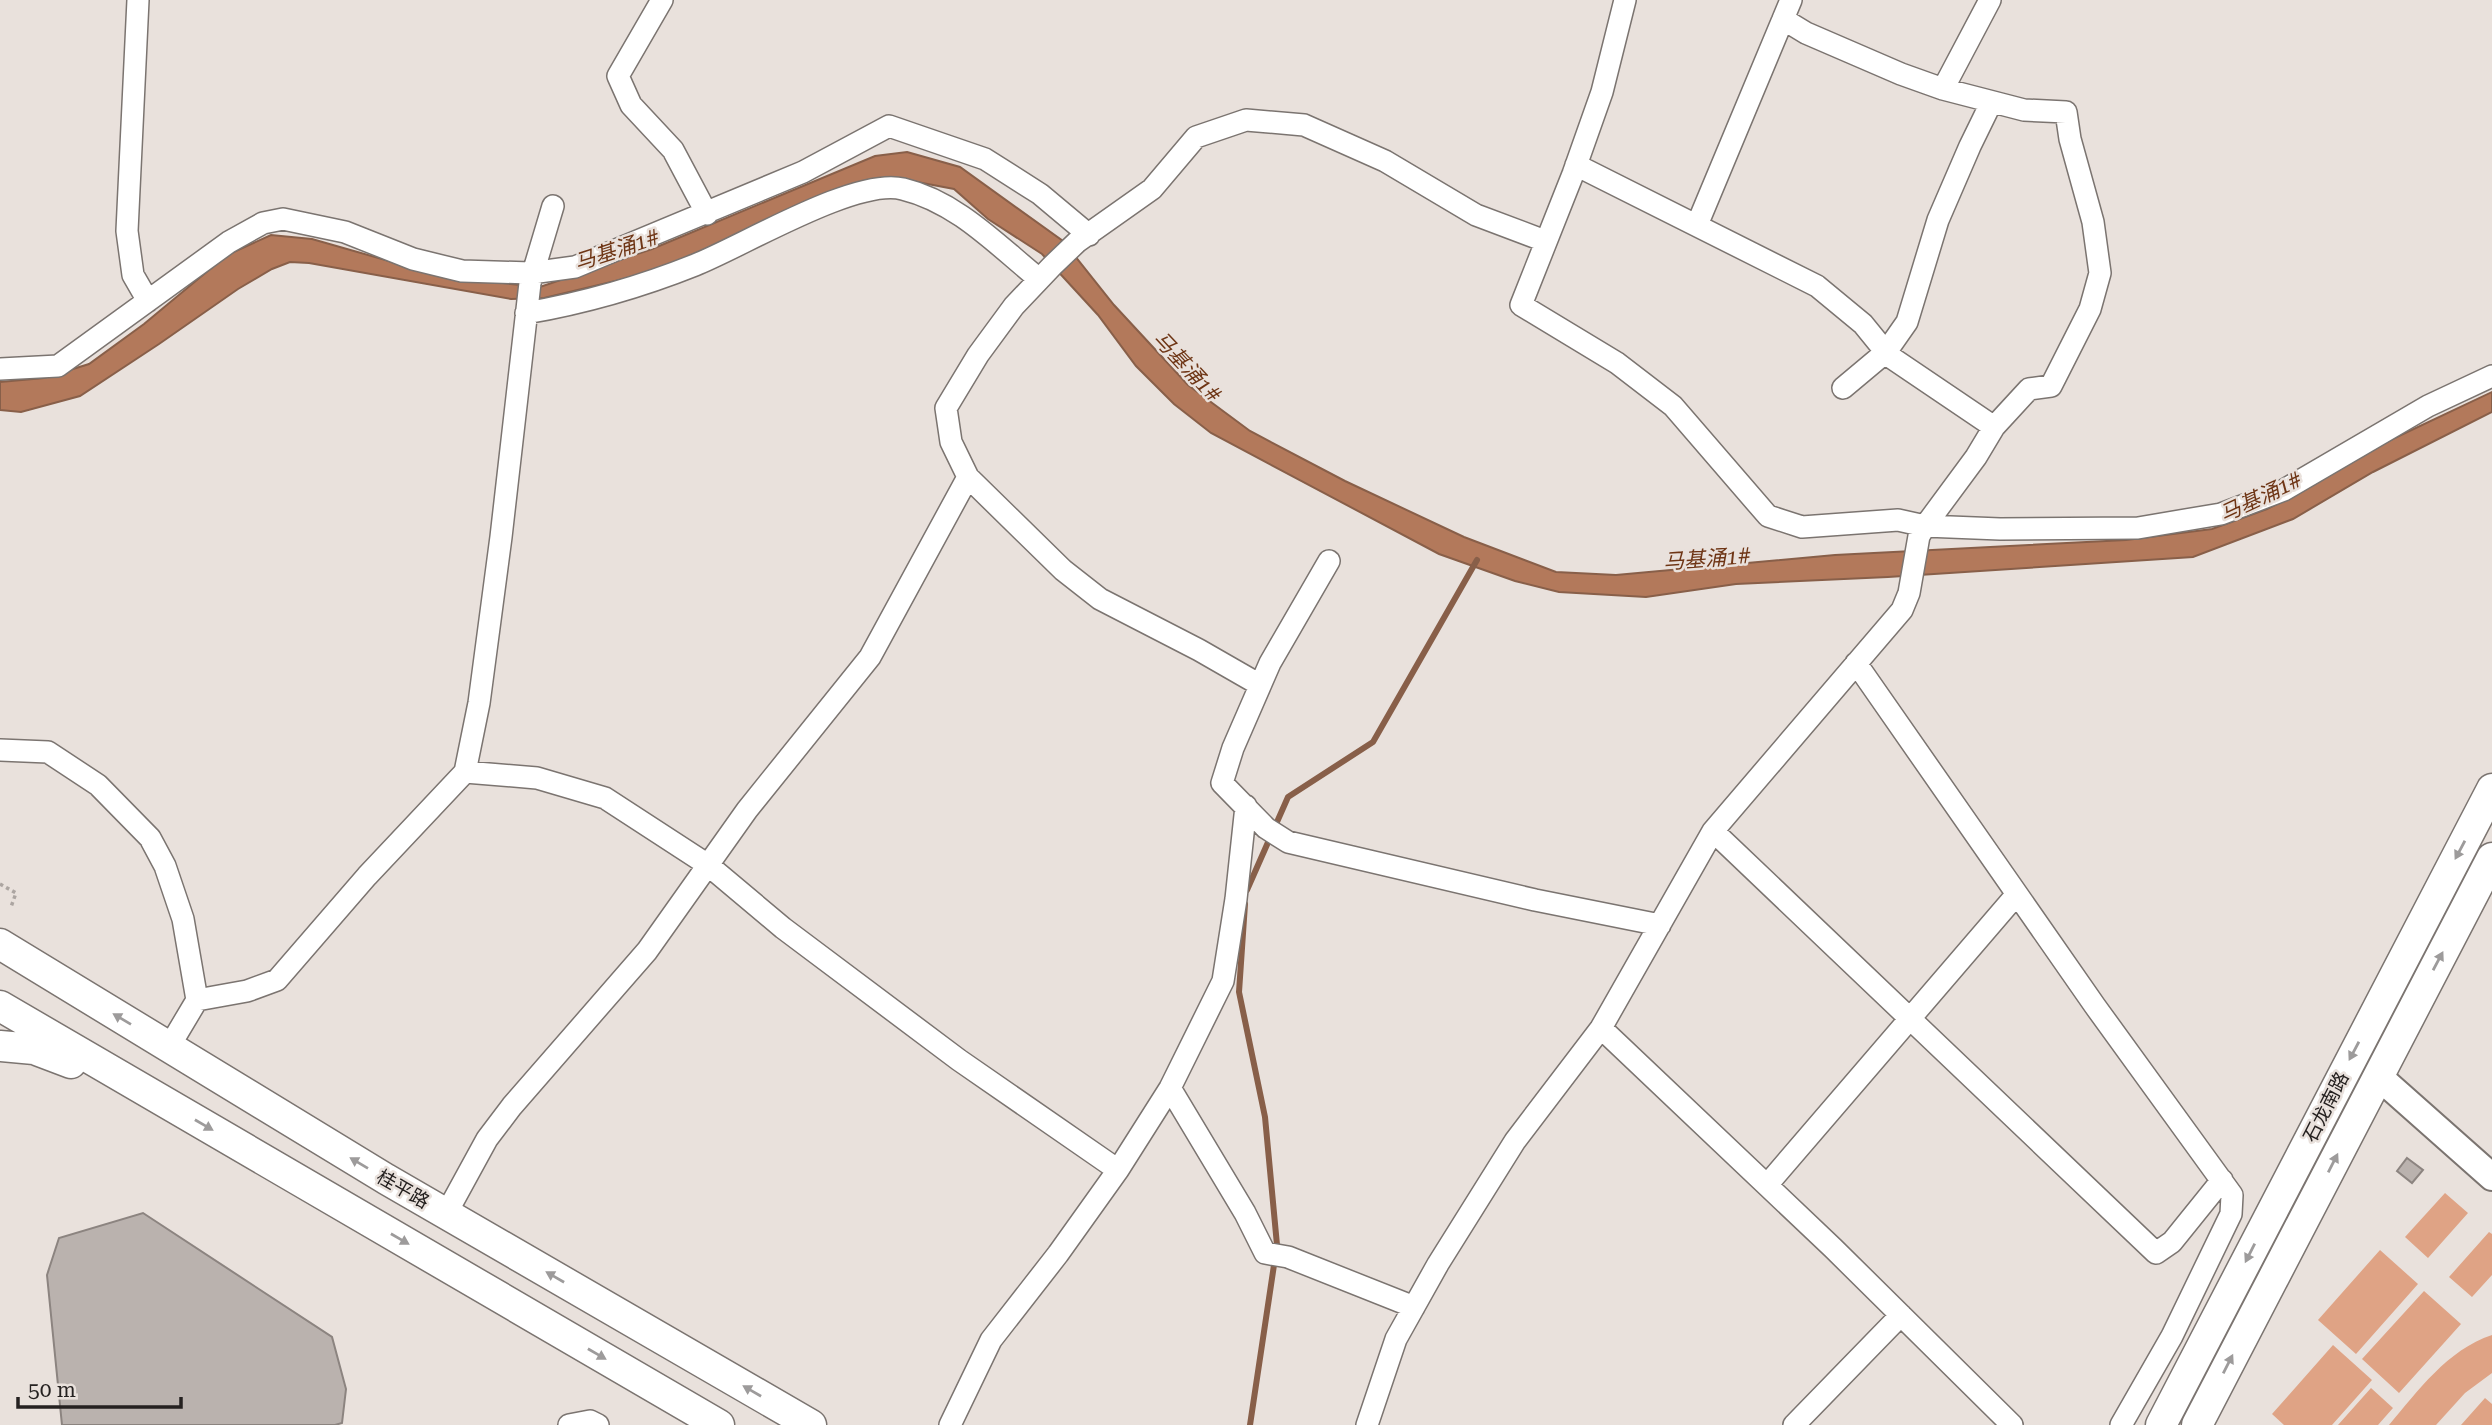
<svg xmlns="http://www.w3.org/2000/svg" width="2492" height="1425" font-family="'Roboto Serif','Noto Sans SC',serif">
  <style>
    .green { fill: #dfa385 }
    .water { fill: #b3795b; stroke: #885f49; stroke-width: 2 }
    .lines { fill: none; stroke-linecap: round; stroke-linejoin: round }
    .stream { stroke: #885f49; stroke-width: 6 }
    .building { fill: #bab2ae; stroke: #8c8480; stroke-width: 2 }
    .minor-casing { stroke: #7b7470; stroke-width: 24 }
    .tertiary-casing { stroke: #7b7470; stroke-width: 30 }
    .secondary-casing { stroke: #7b7470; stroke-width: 33 }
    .path { stroke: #aca5a1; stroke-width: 3.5; stroke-dasharray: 3.5 3.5; stroke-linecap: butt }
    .minor { stroke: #fff; stroke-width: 21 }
    .tertiary { stroke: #fff; stroke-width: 26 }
    .secondary { stroke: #fff; stroke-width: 30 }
    .oneway { fill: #9d9b9b }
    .labels { text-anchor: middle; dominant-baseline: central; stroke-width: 5; stroke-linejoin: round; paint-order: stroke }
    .street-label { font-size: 19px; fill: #252120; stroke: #e9e1dc }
    .water-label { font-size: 21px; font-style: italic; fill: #6e3515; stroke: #e9e1dc }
  </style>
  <rect width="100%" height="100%" fill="#e9e1dc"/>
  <!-- green -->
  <path class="green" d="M2445,1193L2468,1213L2428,1258L2405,1237Z
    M2489,1232L2492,1234V1275L2472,1297L2449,1277Z
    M2380,1250L2418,1284L2356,1354L2318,1320Z
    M2424,1291L2461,1324L2399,1393L2362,1359Z
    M2492,1335V1373L2465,1393L2436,1425H2389C2418,1391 2447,1350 2492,1335Z
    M2333,1345L2372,1380L2332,1425H2284L2272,1414Z
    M2371,1388L2393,1408L2378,1425H2338Z
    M2485,1398L2492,1404V1425H2461Z"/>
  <!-- water -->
  <path class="water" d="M907,152L960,167L1063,241L1114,305L1188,385L1250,431L1345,481L1464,537L1556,572L1616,575L1835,555L2126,540L2212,529L2267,509L2289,498L2382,444L2492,392V412L2373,472L2293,519L2193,557L1888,577L1736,584L1646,597L1559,592L1515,581L1439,554L1211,433L1174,404L1136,366L1098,315L1042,254L988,219L954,189L896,178L862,183L649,273L544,298L511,299L309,263L290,262L272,269L238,289L159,344L80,396L21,412L0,410V382L44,378L89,364L144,324L227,255L271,235L312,239L396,263L483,281L540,287L652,249L875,156Z"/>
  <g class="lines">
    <!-- stream -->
    <path class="stream" d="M1247,890L1288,797L1373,742L1477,560
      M1245,904L1239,992L1265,1117L1277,1245L1250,1425"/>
  </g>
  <!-- building -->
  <path class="building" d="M2407,1158L2423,1170L2412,1183L2397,1171Z
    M143,1213L332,1337L346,1389L342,1423L335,1425H62L47,1275L59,1238Z"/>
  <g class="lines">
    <!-- minor casing -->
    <g class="minor-casing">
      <path id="minor" d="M138,0L127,231L133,275L148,301
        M662,0L618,76L631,105L673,150L707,214
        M1625,0L1602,92L1573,174L1521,305L1617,363L1673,406L1768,516L1802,527L1898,520L1925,526L2000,529L2138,528L2221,514L2284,490L2428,406L2492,376
        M1943,89L1990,0
        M1576,165L1817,286L1863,324L1889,356L1994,427
        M1697,225L1791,0
        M526,313C584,303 640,287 695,265C743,246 856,177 903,189C957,202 997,245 1039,279
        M0,369L58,366L229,242L263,223L283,219L345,232L413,259L462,271L531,273L575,267L803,172L889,126L985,159L1040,194L1089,235
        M1843,388L1886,352L1907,322L1938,220L1970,146L1991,103
        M1329,561L1270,663L1233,748L1222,783L1266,828L1288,842L1535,900L1660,925
        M1856,663L2095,1006L2232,1195L2231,1214L2172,1336L2121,1425
        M1260,685L1199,650L1100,599L1063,570L968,477L951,442L946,408L978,355L1014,306L1052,266L1077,242L1152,189L1196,137L1246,120L1304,125L1385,161L1476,215L1545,241
        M0,750L48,752L98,785L150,838L165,866L183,919L197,1000
        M465,772L537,778L605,798L708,865L783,928L959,1060L1118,1170
        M1713,831L2156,1253L2172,1242L2222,1180
        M1601,1028L1833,1248L2012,1425
        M169,1047L197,1000L247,991L277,980L367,876L465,772L479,703L501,537L530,283L553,206
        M1170,1088L1245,1213L1265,1253L1288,1257L1414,1307
        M1767,1185L2017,894
        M446,1214L487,1139L512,1106L647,951L747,810L870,657L968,477
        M569,1425L590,1421L598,1425
        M950,1425L991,1340L1058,1254L1118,1170L1170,1088L1223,981L1236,899L1246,806
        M1367,1425L1396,1339L1438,1264L1515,1141L1601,1028L1713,831L1902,610L1909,593L1919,536L1925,526L1976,457L1994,427L2029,389L2051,386L2090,309L2100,273L2093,222L2070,139L2066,112L2024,110L1943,89L1901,74L1806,33L1783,19
        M1794,1425L1901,1315"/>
    </g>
    <!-- tertiary casing -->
    <g class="tertiary-casing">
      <path id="tertiary" d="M2378,1076L2492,1177"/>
    </g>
    <!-- secondary casing -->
    <g class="secondary-casing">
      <path id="secondary" d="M0,944L386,1179L811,1425
        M0,1006L719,1425
        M0,1046L34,1049L71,1063
        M2161,1425L2492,789
        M2197,1425L2492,858"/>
    </g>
    <!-- path -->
    <path class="path" d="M0,884L16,893L11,907"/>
    <!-- minor -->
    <use href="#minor" class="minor"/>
    <!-- tertiary -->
    <use href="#tertiary" class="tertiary"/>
    <!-- secondary -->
    <use href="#secondary" class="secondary"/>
  </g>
  <!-- one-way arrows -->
  <defs><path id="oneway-solid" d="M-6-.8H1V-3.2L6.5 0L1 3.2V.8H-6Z" transform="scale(1.75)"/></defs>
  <g class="oneway">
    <use href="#oneway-solid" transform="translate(2460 850) rotate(118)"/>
    <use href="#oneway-solid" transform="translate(2438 961) rotate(-62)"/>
    <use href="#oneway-solid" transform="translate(122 1019) rotate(-149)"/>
    <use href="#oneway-solid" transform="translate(2354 1051) rotate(118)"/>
    <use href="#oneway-solid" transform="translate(204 1125) rotate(30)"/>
    <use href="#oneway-solid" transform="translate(359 1163) rotate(-149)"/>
    <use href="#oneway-solid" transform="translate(2333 1163) rotate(-63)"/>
    <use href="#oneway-solid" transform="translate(400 1239) rotate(30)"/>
    <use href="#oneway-solid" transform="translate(2250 1253) rotate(117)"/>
    <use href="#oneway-solid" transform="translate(555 1277) rotate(-150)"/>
    <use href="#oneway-solid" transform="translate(597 1354) rotate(30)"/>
    <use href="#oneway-solid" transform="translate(2228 1364) rotate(-63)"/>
    <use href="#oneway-solid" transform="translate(752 1391) rotate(-150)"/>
  </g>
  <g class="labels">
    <!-- street labels -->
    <g class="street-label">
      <text transform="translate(2326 1107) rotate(-63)">石龙南路</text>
      <text transform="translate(403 1189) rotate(30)">桂平路</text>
    </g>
    <!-- water labels -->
    <g class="water-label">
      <text transform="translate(617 250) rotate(-18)">马基涌1#</text>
      <text transform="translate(1187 367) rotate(47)">马基涌1#</text>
      <text transform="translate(2261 497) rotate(-25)">马基涌1#</text>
      <text transform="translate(1707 559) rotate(-4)">马基涌1#</text>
    </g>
  </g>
  <!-- scale -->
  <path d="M18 1397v10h163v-10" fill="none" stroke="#252120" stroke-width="3.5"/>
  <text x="28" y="1397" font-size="21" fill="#252120" stroke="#e9e1dc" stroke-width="5" paint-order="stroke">50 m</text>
</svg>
